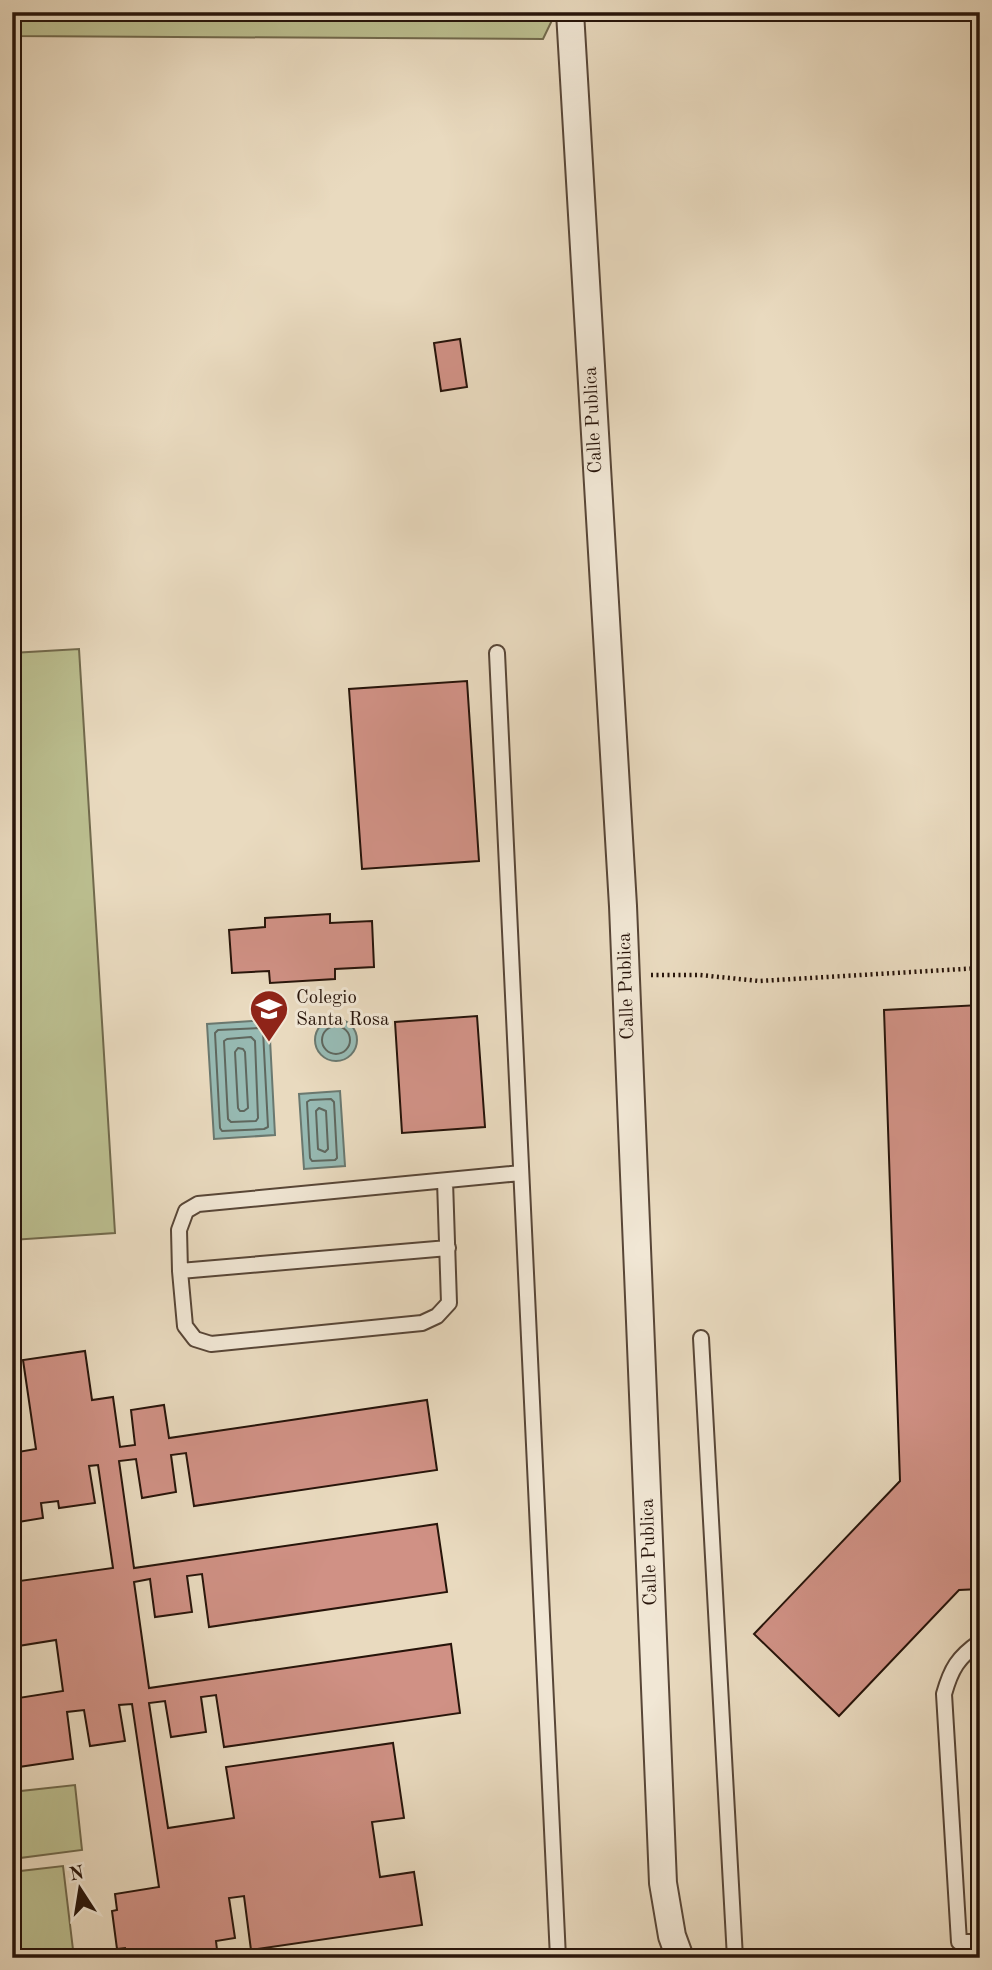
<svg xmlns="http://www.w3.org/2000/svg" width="992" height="1970" font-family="'Old Standard TT',serif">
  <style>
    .green { fill: #bbbe8f; stroke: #71694c; stroke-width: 2 }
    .water { fill: #97bab3; stroke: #6a786f; stroke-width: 2 }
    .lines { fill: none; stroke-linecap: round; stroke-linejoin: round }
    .shore { stroke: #5f675e; stroke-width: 2 }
    .building { fill: #d09185; stroke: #27140a; stroke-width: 2 }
    .lane-casing { stroke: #584637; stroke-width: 18 }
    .street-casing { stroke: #584637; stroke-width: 30 }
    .path { stroke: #27140a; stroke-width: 4.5; stroke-dasharray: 2 3.5; stroke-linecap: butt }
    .lane { stroke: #f1e7d5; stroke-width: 14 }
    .street { stroke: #f1e7d5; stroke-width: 26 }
    .labels { text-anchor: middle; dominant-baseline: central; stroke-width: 6; stroke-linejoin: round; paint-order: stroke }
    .street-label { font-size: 19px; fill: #27140a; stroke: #f1e7d5 }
    .poi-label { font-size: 19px; fill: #27140a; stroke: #f1e7d5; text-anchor: start }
  </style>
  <rect width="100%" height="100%" fill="#e9dabf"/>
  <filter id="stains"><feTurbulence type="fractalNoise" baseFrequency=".00286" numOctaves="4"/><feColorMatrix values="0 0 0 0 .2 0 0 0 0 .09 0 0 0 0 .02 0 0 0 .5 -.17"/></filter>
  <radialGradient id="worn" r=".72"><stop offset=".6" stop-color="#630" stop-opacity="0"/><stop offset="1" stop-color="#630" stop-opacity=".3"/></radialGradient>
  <!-- green -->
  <path class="green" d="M12,12H556L543,39L12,36Z
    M79,649L115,1233L12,1240V653Z
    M75,1785L82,1850L12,1859V1792Z
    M63,1866L74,1958H12V1872Z"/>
  <!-- water -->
  <path class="water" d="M315 1040a21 21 0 1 1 42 0a21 21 0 1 1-42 0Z
    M269,1020L275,1135L214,1139L207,1024Z
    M340,1091L345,1166L304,1169L299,1094Z"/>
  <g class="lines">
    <!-- shore -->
    <path class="shore" d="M322 1040a14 14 0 1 1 28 0a14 14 0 1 1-28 0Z
      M259,1028L263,1031L268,1127L264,1129L222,1131L220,1128L215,1033L218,1030Z
      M251,1037L255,1041L258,1118L256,1121L231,1122L228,1119L224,1041L227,1039Z
      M238,1048L243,1049L245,1052L248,1108L244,1111H240L238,1108L235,1052Z
      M331,1099L334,1102L337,1158L335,1160L312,1161L310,1158L307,1102L310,1100Z
      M319,1108L326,1111L328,1149L325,1152L318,1149L316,1111Z"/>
  </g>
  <!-- building -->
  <path class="building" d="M460,339L467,387L441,391L434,343Z
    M467,681L479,861L362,869L349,689Z
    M330,914V923L372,921L374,967L335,969V979L270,983L269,971L232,973L229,930L265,927V918Z
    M980,1005V1589L959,1590L839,1716L754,1634L900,1481L884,1010Z
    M477,1016L485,1127L402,1133L395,1022Z
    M85,1351L92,1400L113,1397L120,1447L135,1445L131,1410L164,1405L169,1438L427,1400L437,1470L194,1506L186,1453L171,1455L176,1492L142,1498L136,1459L119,1461L134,1568L437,1524L447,1592L209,1627L202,1574L187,1576L192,1612L155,1617L150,1579L134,1582L149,1688L451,1644L460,1713L224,1747L216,1695L201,1697L206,1732L171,1737L165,1701L149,1703L168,1828L234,1818L226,1767L393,1743L404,1818L372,1822L380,1877L414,1872L422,1925L251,1950L244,1896L229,1898L235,1938L216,1941L218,1958H126L125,1948L117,1949L112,1911L117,1910L115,1894L159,1887L132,1704L119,1705L125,1741L90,1746L84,1710L67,1712L73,1759L12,1768V1699L63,1691L56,1640L12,1647V1582L113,1568L98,1465L89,1466L95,1503L59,1508L58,1501L41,1503L43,1518L12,1523V1453L36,1449L23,1360Z"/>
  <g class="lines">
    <!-- lane casing -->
    <g class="lane-casing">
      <path id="lane" d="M497,653L558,1958
        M445,1181L449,1303L437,1316L422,1323L211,1344L195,1339L185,1326L180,1271L179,1230L186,1211L198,1204L521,1173
        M180,1271L448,1248
        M701,1338L735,1958
        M980,1642C958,1657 951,1669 944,1694L959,1942H980"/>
    </g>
    <!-- street casing -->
    <g class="street-casing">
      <path id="street" d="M570,12L623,906L663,1883L672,1936L680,1958"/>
    </g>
    <!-- path -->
    <path class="path" d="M651,975H700L759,981L980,968"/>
    <!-- lane -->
    <use href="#lane" class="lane"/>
    <!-- street -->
    <use href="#street" class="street"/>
  </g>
  <!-- icons -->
  <defs>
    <g id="school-pin" transform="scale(2.0125)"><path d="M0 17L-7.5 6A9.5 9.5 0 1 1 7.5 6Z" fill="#8f2418" stroke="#f1e7d5"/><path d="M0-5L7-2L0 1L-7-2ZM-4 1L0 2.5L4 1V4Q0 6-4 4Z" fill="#fff"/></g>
  </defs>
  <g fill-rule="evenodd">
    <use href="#school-pin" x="269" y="1009"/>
  </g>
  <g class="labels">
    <!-- street labels -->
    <g class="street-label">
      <text transform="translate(594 420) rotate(-93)">Calle Publica</text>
      <text transform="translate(627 986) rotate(-92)">Calle Publica</text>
      <text transform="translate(650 1552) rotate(-92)">Calle Publica</text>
    </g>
    <!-- poi labels -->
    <g class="poi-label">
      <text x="296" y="998">Colegio<tspan x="296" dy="22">Santa Rosa</tspan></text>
    </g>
  </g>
  <!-- margin -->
  <rect width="992" height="1970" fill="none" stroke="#e9dabf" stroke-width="42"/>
  <rect x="14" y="14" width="964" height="1942" fill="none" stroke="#27140a" stroke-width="3.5"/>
  <rect x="21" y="21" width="950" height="1928" fill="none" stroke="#27140a" stroke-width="2"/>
  <!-- north arrow -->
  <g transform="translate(80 1889) rotate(348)" stroke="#f1e7d5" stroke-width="5" paint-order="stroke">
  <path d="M0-5L12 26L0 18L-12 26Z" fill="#27140a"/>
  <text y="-10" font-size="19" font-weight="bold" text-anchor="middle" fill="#27140a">N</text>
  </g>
  <rect width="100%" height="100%" filter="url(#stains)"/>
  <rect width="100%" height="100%" fill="url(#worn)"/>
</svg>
